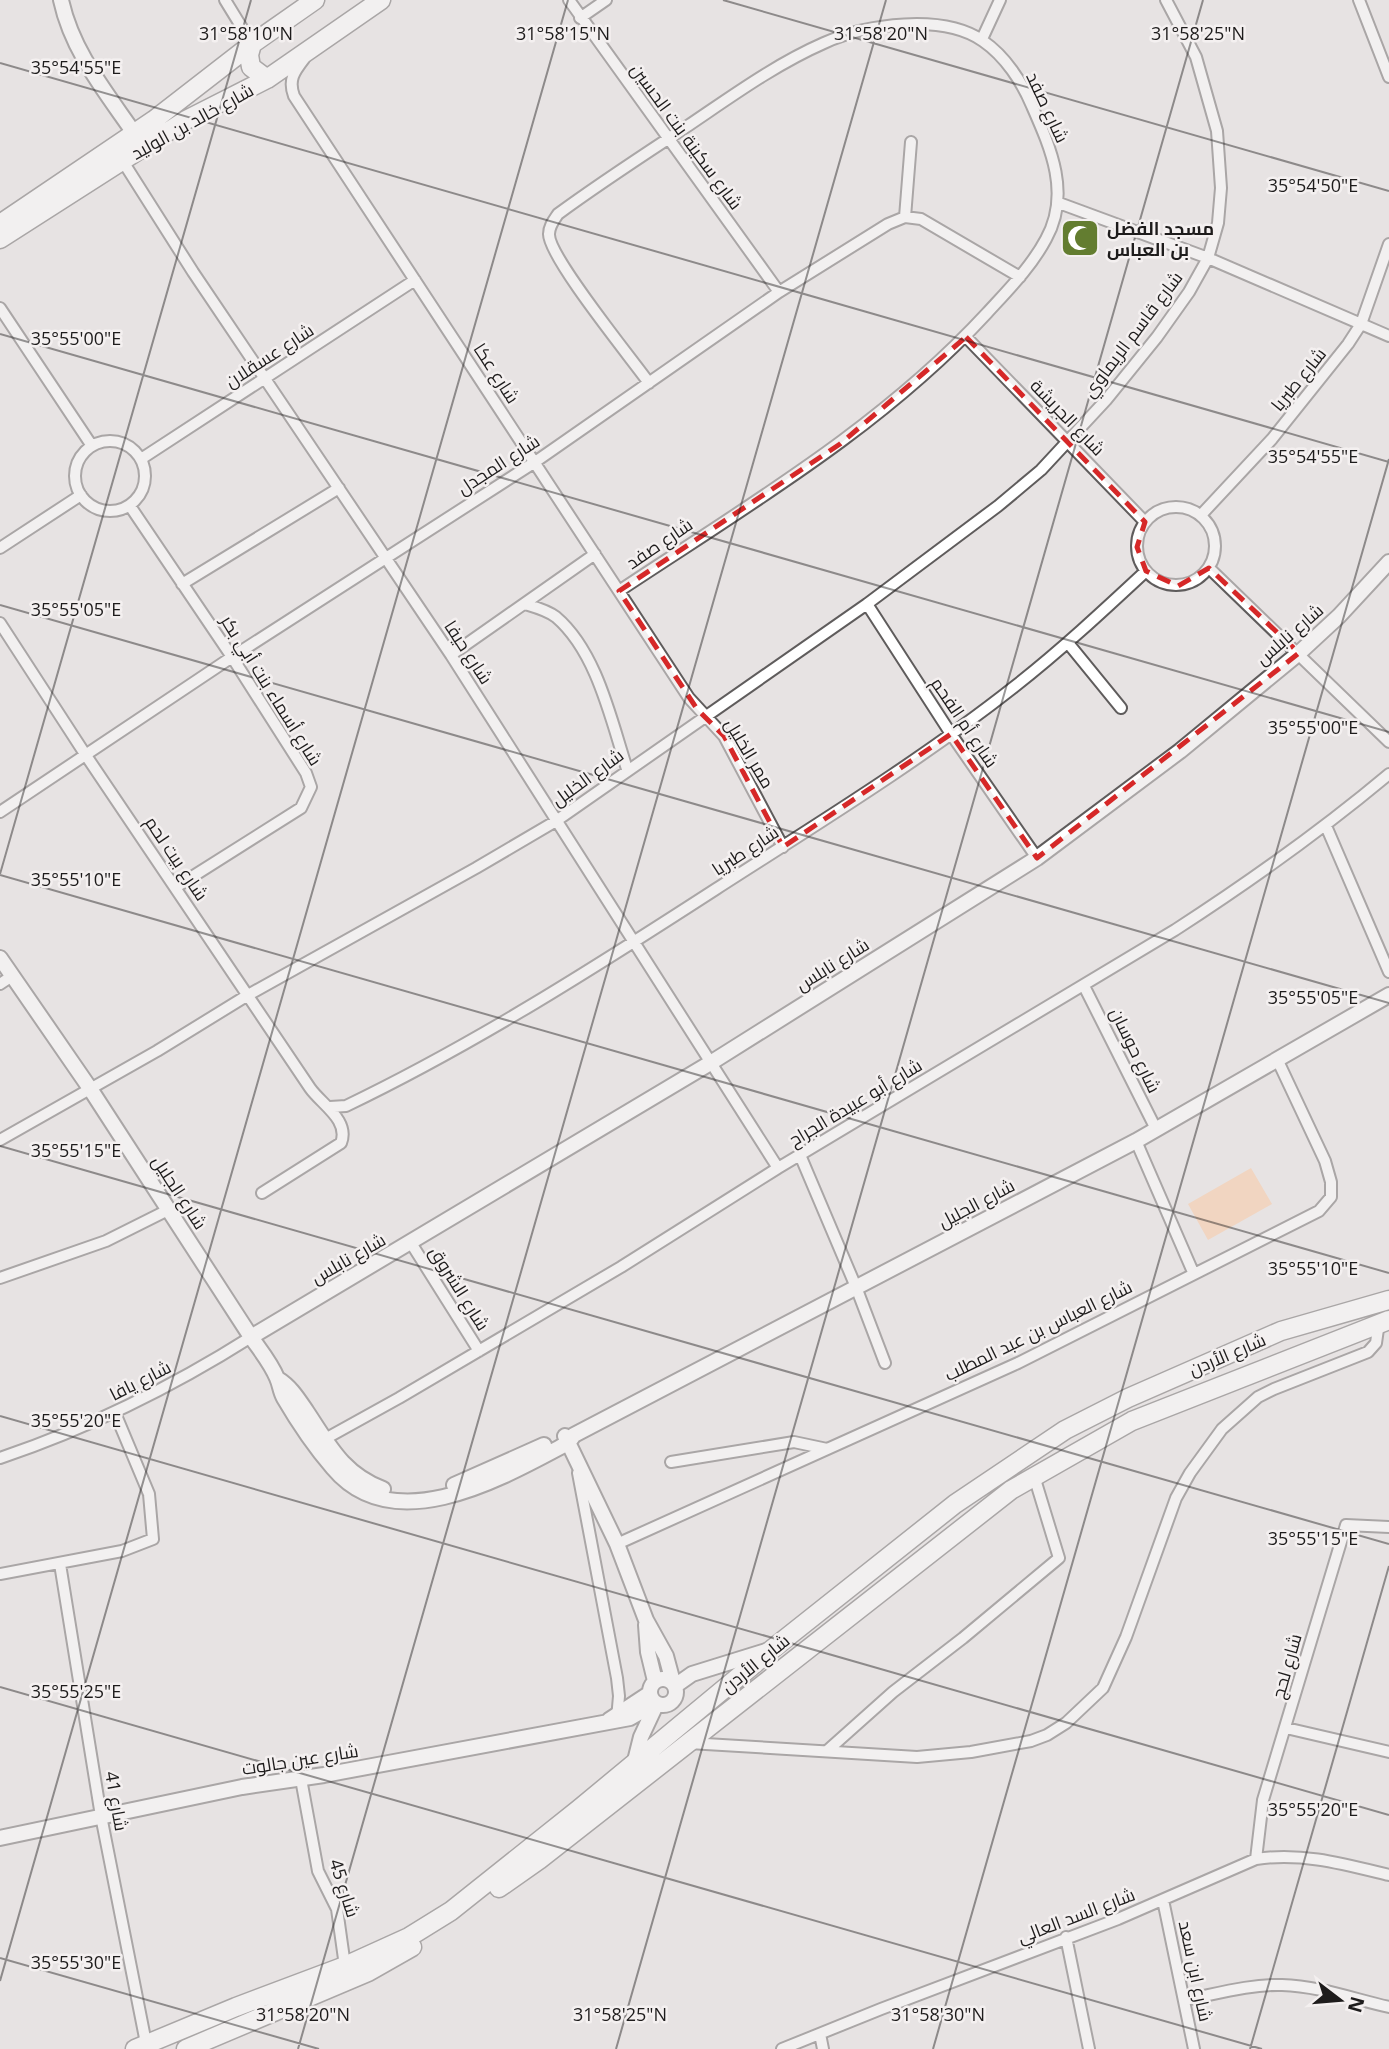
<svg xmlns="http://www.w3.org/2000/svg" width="1389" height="2049" font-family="'Open Sans',Cairo,sans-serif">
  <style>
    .green { fill: #fcc397 }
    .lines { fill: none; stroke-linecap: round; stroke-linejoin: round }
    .minor-casing { stroke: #5f5c5c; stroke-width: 14 }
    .tertiary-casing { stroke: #5f5c5c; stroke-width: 18 }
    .primary-casing { stroke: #5f5c5c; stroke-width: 21 }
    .trunk-casing { stroke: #5f5c5c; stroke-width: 21 }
    .minor { stroke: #fff; stroke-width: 10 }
    .tertiary { stroke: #fff; stroke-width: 14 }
    .primary { stroke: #fff; stroke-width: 18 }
    .trunk { stroke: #fff; stroke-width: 18 }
    .marked { fill: none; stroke: #d62828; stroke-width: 5; stroke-dasharray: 14 9; stroke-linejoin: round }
    .ticks { fill: none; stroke: #1e1c1c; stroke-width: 2; stroke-opacity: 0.45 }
    .labels { text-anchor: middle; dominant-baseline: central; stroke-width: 5; stroke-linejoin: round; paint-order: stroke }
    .street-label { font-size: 18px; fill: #1e1c1c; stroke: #f4f0f0 }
    .poi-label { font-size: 18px; font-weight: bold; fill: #1e1c1c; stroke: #f4f0f0; text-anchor: start }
    .ticks-label { font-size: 18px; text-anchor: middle; fill: #1e1c1c; stroke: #f4f0f0; stroke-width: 5; stroke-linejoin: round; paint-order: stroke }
  </style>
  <rect width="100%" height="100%" fill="#e7e3e3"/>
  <!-- green -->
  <path class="green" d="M1251,1168L1272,1204L1208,1240L1188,1204Z"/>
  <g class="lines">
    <!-- minor casing -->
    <g class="minor-casing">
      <path id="minor" d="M225,0L252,44
        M569,0L779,292
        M1359,0L1389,77
        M580,18L606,0
        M982,39L1000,0
        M304,59C294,72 288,80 294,96L689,698L724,736L783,847
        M122,160L193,272L451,655L778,1168
        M1059,203L1208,258L1389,336
        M905,217L911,142
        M0,308L92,446
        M966,337L1145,522
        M75 476a35 35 0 1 1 70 0a35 35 0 1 1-70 0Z
        M141,459L415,280
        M130,506L232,657L306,773L311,787L301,808L176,887
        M1137 546a39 39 0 1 1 78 0a39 39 0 1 1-78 0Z
        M1201,515L1272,439L1348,344L1361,324L1389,244
        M0,548L81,495
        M1209,568L1389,742
        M182,584L339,488
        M619,591C747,506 882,427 987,313C1009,289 1031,267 1046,239C1071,194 1051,149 1032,106C1022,82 1005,56 983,41C943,13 866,24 824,43C776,64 732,96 689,125C645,154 600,183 558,214C554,220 549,226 549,234C548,256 631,358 649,383
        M525,604C535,607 547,610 556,617C597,652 611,720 627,769
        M867,604L951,734L1037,858
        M0,623L85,754L310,1088C321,1104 350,1120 341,1143L262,1193
        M1068,643L1121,708
        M451,655L595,554
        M0,812L232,657L535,462L779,292L888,224L905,217L921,219L1020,277
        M1326,826L1389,972
        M0,984L12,976
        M1084,986L1156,1129
        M330,1107L346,1106C475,1044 597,966 716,889C817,824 920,761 1014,687C1060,651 1103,611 1146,571
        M0,1140L157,1051L248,995L476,868L556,821L867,604L998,506L1041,470L1106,400L1157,337L1189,292L1208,258L1218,223L1221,188L1217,131L1196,57L1166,0
        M1136,1141L1193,1272
        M800,1155L856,1287L885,1363
        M411,1243L479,1351
        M0,1278L106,1241L168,1210
        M325,1439L399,1398L621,1267L778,1168L1175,930C1249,882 1321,831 1389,774
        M0,1458C89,1428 172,1387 251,1337
        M671,1462L794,1442L827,1449
        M578,1473L617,1678L619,1696L617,1719
        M617,1544L1018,1363L1319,1211L1331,1197V1182L1325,1161L1277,1059
        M60,1564L101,1816L146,2043
        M0,1574L122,1551L153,1539L149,1494L115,1413
        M1286,1728L1389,1752
        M689,1743L917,1757L971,1752L1031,1741L1047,1735L1066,1723L1103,1688L1126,1637L1176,1498L1190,1473L1222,1429L1258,1397L1274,1389L1368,1352L1376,1343L1379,1322
        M828,1750L893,1692L963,1638L1059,1558L1034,1476
        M301,1779L318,1871L337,1909L345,1966
        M1256,1859L1263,1800L1346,1525L1389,1527
        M1163,1900L1194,2049
        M1066,1937L1089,2049
        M1185,2000C1216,1994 1250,1984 1282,1985C1318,1986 1354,1999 1389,2007
        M820,2034L823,2049
        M782,2049L881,2009L1118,1919L1256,1859C1302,1852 1344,1864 1389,1875"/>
    </g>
    <!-- tertiary casing -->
    <g class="tertiary-casing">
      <path id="tertiary" d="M61,0C72,51 105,91 134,133
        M0,958L89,1087L251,1337C260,1350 271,1363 277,1378C280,1384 280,1391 284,1398C298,1422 315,1447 333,1468C394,1541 504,1477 568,1443L574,1435L1136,1141L1389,995
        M251,1337L712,1062L1037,858L1180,751L1299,653L1339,616L1389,562
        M278,1379C291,1387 298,1399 307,1412C329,1445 343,1474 383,1489
        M565,1436L617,1544L646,1620L666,1656L673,1682
        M454,1485L544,1445
        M646,1625L648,1652L655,1681
        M650 1692a13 13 0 1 1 26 0a13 13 0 1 1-26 0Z
        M675,1686L692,1674L766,1651
        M609,1720L650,1693
        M635,1761L641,1737L656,1705
        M0,1838L242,1787L324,1775L630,1718L656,1703"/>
    </g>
    <!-- primary casing -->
    <g class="primary-casing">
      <path id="primary" d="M252,44L249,55L251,67L267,79
        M0,224L154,120L252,44L315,0
        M0,239L186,120L267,79L381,0"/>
    </g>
    <!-- trunk casing -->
    <g class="trunk-casing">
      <path id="trunk" d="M499,1888L539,1860L1011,1490L1132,1421L1389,1320
        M135,2049L236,2007L345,1966L409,1937L451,1911L579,1809L771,1650L955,1504L1065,1430L1128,1398L1281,1331L1389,1300
        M186,2049L368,1972L412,1947"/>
    </g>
    <!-- minor -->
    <use href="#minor" class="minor"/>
    <!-- tertiary -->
    <use href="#tertiary" class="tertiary"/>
    <!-- primary -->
    <use href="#primary" class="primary"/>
    <!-- trunk -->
    <use href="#trunk" class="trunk"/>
  </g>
  <!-- marked area -->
  <path d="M0 0H1389V2049H0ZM966,337L1145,522L1137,547L1146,571L1178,586L1209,568L1299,653L1037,858L951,734L783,847L724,736L697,709L619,591L840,444Z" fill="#e7e3e3" fill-opacity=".55" fill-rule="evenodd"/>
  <path class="marked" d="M966,337L1145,522L1137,547L1146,571L1178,586L1209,568L1299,653L1037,858L951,734L783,847L724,736L697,709L619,591L840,444Z"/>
  <!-- ticks -->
  <path class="ticks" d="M723,0L1389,191M0,63L1389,462M0,334L1389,732M0,605L1389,1003M0,874L251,0M0,875L1389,1273M0,1146L1389,1544M0,1416L1389,1815M0,1687L1262,2049M0,1958L319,2049M0,1981L568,0M298,2049L886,0M616,2049L1203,0M933,2049L1389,459M1250,2049L1389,1566"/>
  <!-- icons -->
  <defs>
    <g id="mosque-square" transform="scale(2.0125)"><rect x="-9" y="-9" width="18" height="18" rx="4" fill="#637d30" stroke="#f4f0f0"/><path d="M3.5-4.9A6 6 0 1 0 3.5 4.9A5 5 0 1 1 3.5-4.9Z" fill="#fff"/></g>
  </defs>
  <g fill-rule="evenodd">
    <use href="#mosque-square" x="1080" y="238"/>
  </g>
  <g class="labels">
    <!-- street labels -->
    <g class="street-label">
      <text transform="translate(1048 107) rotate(65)">شارع صفد</text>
      <text transform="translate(192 121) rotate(-29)">شارع خالد بن الوليد</text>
      <text transform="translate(687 136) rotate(54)">شارع سكينة بنت الحسين</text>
      <text transform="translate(1132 334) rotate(-53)">شارع قاسم الريماوي</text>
      <text transform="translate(269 355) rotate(-33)">شارع عسقلان</text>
      <text transform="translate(497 373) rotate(57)">شارع عكا</text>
      <text transform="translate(1298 379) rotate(-51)">شارع طبريا</text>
      <text transform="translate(1068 417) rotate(46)">شارع الجريشة</text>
      <text transform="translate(498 464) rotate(-33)">شارع المجدل</text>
      <text transform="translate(659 543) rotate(-34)">شارع صفد</text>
      <text transform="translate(1289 634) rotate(-41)">شارع نابلس</text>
      <text transform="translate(469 652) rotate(57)">شارع حيفا</text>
      <text transform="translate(272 690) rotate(58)">شارع أسماء بنت أبي بكر</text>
      <text transform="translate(965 722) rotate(56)">شارع أم الفحم</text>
      <text transform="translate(750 753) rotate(59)">ممر الخليل</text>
      <text transform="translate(587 777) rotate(-36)">شارع الخليل</text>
      <text transform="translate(745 850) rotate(-33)">شارع طبريا</text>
      <text transform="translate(177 858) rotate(56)">شارع بيت لحم</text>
      <text transform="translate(832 964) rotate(-32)">شارع نابلس</text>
      <text transform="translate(1136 1050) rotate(64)">شارع حوسان</text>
      <text transform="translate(855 1102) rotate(-31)">شارع أبو عبيدة الجراح</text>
      <text transform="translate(180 1192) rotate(57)">شارع الجليل</text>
      <text transform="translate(976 1203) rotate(-28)">شارع الجليل</text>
      <text transform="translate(348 1258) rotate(-30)">شارع نابلس</text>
      <text transform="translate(460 1288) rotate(58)">شارع الشروق</text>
      <text transform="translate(1038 1330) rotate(-26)">شارع العباس بن عبد المطلب</text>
      <text transform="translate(1227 1354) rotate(-23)">شارع الأردن</text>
      <text transform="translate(140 1380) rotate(-27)">شارع يافا</text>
      <text transform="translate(755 1663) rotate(-39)">شارع الأردن</text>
      <text transform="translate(1286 1666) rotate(-74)">شارع لحج</text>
      <text transform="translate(300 1759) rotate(-9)">شارع عين جالوت</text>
      <text transform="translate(117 1801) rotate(80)">شارع 41</text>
      <text transform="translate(345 1888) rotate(72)">شارع 45</text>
      <text transform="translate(1076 1915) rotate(-21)">شارع السد العالي</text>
      <text transform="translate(1196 1971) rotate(78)">شارع ابن سعد</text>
    </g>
    <!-- poi labels -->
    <g class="poi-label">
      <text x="1107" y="228">مسجد الفضل<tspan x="1107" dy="21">بن العباس</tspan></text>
    </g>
  </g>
  <g class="ticks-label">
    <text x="246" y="40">31°58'10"N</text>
    <text x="563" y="40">31°58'15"N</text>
    <text x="881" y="40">31°58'20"N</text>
    <text x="1198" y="40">31°58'25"N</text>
    <text x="76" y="74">35°54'55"E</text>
    <text x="1313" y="192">35°54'50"E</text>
    <text x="76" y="345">35°55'00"E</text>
    <text x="1313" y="463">35°54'55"E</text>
    <text x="76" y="616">35°55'05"E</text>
    <text x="1313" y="734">35°55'00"E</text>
    <text x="76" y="886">35°55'10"E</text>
    <text x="1313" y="1004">35°55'05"E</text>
    <text x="76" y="1157">35°55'15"E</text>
    <text x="1313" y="1275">35°55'10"E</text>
    <text x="76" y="1427">35°55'20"E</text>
    <text x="1313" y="1545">35°55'15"E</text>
    <text x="76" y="1698">35°55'25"E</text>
    <text x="1313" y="1816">35°55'20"E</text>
    <text x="76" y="1969">35°55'30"E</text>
    <text x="303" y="2021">31°58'20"N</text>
    <text x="620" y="2021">31°58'25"N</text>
    <text x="938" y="2021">31°58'30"N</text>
  </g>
  <!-- north arrow -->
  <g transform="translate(1340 2000) rotate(106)" stroke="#f4f0f0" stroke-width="5" paint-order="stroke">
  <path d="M0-5L12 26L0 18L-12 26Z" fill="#1e1c1c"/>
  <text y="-10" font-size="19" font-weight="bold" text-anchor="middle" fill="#1e1c1c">N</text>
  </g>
</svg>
